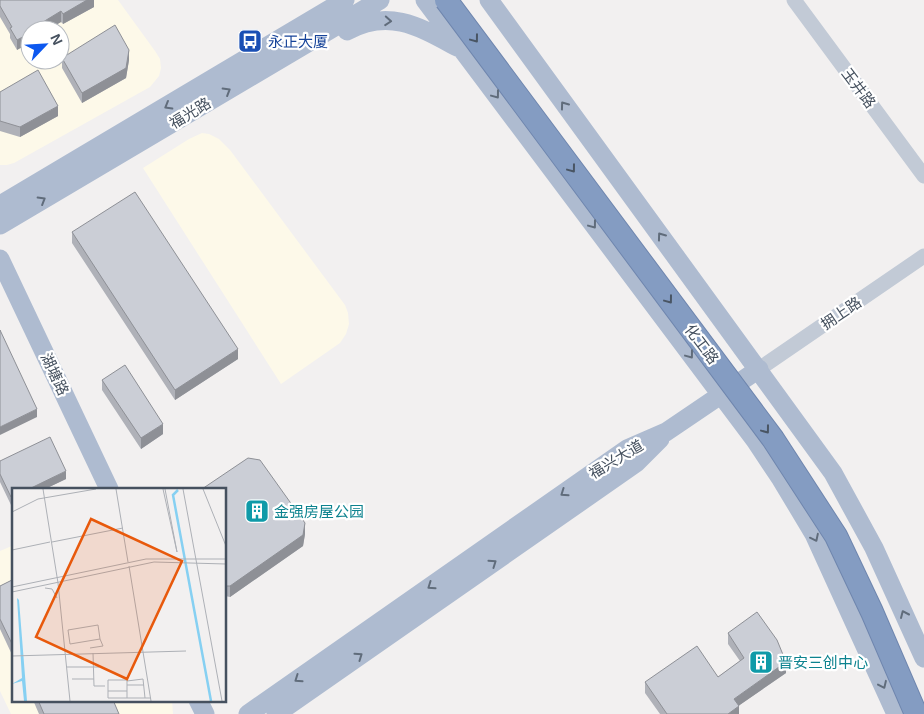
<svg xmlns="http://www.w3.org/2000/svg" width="924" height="714" font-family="Arial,'Noto Sans SC',sans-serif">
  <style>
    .commercial { fill: #fdf9e9; fill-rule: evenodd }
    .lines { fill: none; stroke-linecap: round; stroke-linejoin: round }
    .minor { stroke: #c2cad6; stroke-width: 15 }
    .major { stroke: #aebbd0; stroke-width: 19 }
    .highway-bridge-casing { stroke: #6f86ae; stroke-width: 24; stroke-linecap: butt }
    .highway-bridge { stroke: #849cc2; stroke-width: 22 }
    .wall { fill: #afb1b8 }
    .shaded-wall { fill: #8e9096 }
    .building { fill: #cbced6; stroke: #8e9096 }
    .oneway { stroke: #606c7b }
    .oneway2 { stroke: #495564 }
    .labels { text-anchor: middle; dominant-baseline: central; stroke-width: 4.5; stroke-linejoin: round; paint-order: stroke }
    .transit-label { font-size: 15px; fill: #164399; stroke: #fff; text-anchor: start }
    .street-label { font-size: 15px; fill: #46515f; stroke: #fff }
    .culture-label { font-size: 15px; fill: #0d838f; stroke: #fff; text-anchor: start }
    .inset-river { fill: none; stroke: #86d0f2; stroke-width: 2.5 }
    .inset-road { fill: none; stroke: #adb0b6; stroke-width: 1 }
    .view { fill: #e8590c; fill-opacity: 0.15; stroke: #e8590c; stroke-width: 2.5 }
    .inset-edge { fill: none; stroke: #46515f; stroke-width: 2.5 }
  </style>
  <rect width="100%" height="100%" fill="#f2f0f0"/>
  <!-- commercial -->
  <path class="commercial" d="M0,0H118L155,51L160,59L161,68L159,76L150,87L14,163L7,165H0ZM30,30H60V60H30Z
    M202,133L209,134L219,139L230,150L345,305L348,313L349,324L346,334L340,343L281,384L143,168L189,139Z
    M14,545V700H172L173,714H11L0,691V551Z"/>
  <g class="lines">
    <!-- minor -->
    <path class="minor" d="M794,0L924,176
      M759,369L924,256"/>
    <!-- major -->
    <path class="major" d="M425,0L755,440L781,479L814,534L896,714
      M489,0L833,473L874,548L924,658
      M347,31C389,8 420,27 457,47
      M0,205L345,0
      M0,225L380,0
      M0,259L109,489
      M198,700L205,714
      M248,714L627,449L666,432L759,369
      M276,714L636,463L660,439"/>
    <!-- highway-bridge casing -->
    <g class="highway-bridge-casing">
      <path id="highway-bridge" d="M446,0L773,439L836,536L872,612L916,714"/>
    </g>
    <!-- highway-bridge -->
    <use href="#highway-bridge" class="highway-bridge"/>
  </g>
  <!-- wall -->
  <path class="wall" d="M0,0H94V7L63,24L61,22L47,30H30L17,50L10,38V34L0,17Z
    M62,58L129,60L126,78L82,103L62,68Z
    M0,92L58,116L20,137L0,131Z
    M72,232L238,359L175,400L72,243Z
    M102,380L163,434L141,449L102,390Z
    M0,461L66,479L45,489H14L11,505L0,482Z
    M225,489L305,534L303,546L230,597L225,596Z
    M14,579V659L0,629V586Z
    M728,633L786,673L738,706L739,714H660L645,693V682L718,677L740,661L728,644Z
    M33,700H113L119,714H39Z"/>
  <!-- shaded-wall -->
  <path class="shaded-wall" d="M87,0H94V7L63,24V14Z
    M61,11V22L47,30H35L43,22Z
    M30,33V43L17,50V40Z
    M129,50V60L126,78L82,103V93Z
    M58,106V116L20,137V127Z
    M238,349V359L175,400V390Z
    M37,409V417L0,435V427Z
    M163,424V434L141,449V438Z
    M66,471V479L45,489H29Z
    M14,496V504L11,505V497Z
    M305,523V534L303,546L230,597V586Z
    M786,662V673L734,709V699Z
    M739,706V714H728Z"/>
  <!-- building -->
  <path class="building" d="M0,0H87L63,14L61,11L43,22L45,24L35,30H30V33L17,40L10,28L12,27L0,6Z
    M115,25L129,50L126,68L82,93L62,58Z
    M38,70L58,106L20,127L0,121V92Z
    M135,192L238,349L175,390L72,232Z
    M0,330L37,409L0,427Z
    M125,365L163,424L141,438L102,380Z
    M50,437L66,471L29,489H14V496L11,497L0,474V461Z
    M248,458L260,460L305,523L303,535L230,586H225V489H202Z
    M14,579V648L0,619V586Z
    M757,612L777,640L786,662L734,699L739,706L728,714H667L645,682L697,646L718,677L744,658L728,633Z
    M38,700H113L119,714H44Z"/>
  <!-- one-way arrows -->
  <defs><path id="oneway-chevron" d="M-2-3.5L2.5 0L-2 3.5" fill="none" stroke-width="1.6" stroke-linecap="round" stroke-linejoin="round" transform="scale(1.25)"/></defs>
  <g class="oneway">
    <use href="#oneway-chevron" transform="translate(388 21) rotate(4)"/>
    <use href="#oneway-chevron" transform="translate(227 91) rotate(-31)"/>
    <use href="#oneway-chevron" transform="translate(496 95) rotate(53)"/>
    <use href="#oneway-chevron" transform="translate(564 105) rotate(-126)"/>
    <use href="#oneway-chevron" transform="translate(168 106) rotate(150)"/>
    <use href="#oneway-chevron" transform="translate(42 200) rotate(-31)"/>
    <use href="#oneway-chevron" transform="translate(593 225) rotate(53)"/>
    <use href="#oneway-chevron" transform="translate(661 236) rotate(-126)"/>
    <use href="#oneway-chevron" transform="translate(690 355) rotate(53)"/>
    <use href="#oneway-chevron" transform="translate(564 493) rotate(145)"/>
    <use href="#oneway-chevron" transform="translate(815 538) rotate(64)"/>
    <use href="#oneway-chevron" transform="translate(493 563) rotate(-35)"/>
    <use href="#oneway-chevron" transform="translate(431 586) rotate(145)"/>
    <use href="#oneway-chevron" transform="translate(904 614) rotate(-114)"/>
    <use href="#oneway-chevron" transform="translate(359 656) rotate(-35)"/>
    <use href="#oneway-chevron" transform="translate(298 679) rotate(145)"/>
    <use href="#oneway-chevron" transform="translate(883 685) rotate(65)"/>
  </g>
  <g class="oneway2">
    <use href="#oneway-chevron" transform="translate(475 39) rotate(53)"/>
    <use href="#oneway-chevron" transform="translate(572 169) rotate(53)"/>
    <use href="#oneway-chevron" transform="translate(669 300) rotate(53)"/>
    <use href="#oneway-chevron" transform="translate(766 430) rotate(53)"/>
  </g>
  <!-- icons -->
  <defs>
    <g id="bus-square" transform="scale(1.25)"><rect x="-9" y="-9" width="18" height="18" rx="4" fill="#1a4fb4" stroke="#fff"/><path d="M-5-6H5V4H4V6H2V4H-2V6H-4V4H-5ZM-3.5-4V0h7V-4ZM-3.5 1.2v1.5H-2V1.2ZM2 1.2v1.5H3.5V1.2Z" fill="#fff"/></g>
    <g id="building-square" transform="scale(1.25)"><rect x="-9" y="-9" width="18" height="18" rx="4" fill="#0f9aa8" stroke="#fff"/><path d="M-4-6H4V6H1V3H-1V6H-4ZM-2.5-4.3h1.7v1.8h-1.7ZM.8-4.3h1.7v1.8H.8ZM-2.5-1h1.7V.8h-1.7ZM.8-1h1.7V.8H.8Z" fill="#fff"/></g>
  </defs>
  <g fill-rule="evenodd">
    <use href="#bus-square" x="250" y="41"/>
    <use href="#building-square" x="257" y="511"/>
    <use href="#building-square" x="761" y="662"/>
  </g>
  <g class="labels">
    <!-- transit labels -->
    <g class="transit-label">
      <text x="268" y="41">永正大厦</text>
    </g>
    <!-- street labels -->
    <g class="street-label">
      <text transform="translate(859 88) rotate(53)">玉井路</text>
      <text transform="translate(190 113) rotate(-31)">福光路</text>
      <text transform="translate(841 313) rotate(-34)">拥上路</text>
      <text transform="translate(702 344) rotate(53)">化工路</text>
      <text transform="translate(55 374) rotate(65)">湖塘路</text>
      <text transform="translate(616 459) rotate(-31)">福兴大道</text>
    </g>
    <!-- culture labels -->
    <g class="culture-label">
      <text x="274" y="511">金强房屋公园</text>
      <text x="778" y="662">晋安三创中心</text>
    </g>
  </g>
  <!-- overview -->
  <g transform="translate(12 488)">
    <rect width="214" height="214" fill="#f2f0f0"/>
    <path d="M5,110L7,112L15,213H12L10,193L0,196L10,190Z" fill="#86d0f2"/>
    <path class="inset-river" d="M166,2L161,7L199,213"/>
    <path class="inset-road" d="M31,1L46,95L58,213M104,1L116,74M151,1L165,64L153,1M171,1L210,213M191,1L214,58M0,24L26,11L84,1M40,54L111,40M0,62L38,54M117,78L139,213M0,99L134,71H214M33,100L40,101L45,110M0,104L142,74L214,76M86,137L88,151L58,156L56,142ZM78,160L91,158L88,151M81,165L82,198H93M0,168L174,163M55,179H87M60,191H82M115,193L131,191L133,210M115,197H132M96,203H115M115,210V192H96V210H139"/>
    <path class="view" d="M79,31L170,73L115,191L24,149Z"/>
    <rect width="214" height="214" class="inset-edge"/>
  </g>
  <!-- north arrow -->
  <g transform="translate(45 45) rotate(65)"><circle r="24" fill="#ffffff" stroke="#b5b9bf"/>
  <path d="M0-4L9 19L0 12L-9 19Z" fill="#0d58ef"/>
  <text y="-8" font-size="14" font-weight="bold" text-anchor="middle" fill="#46515f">N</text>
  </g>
</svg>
